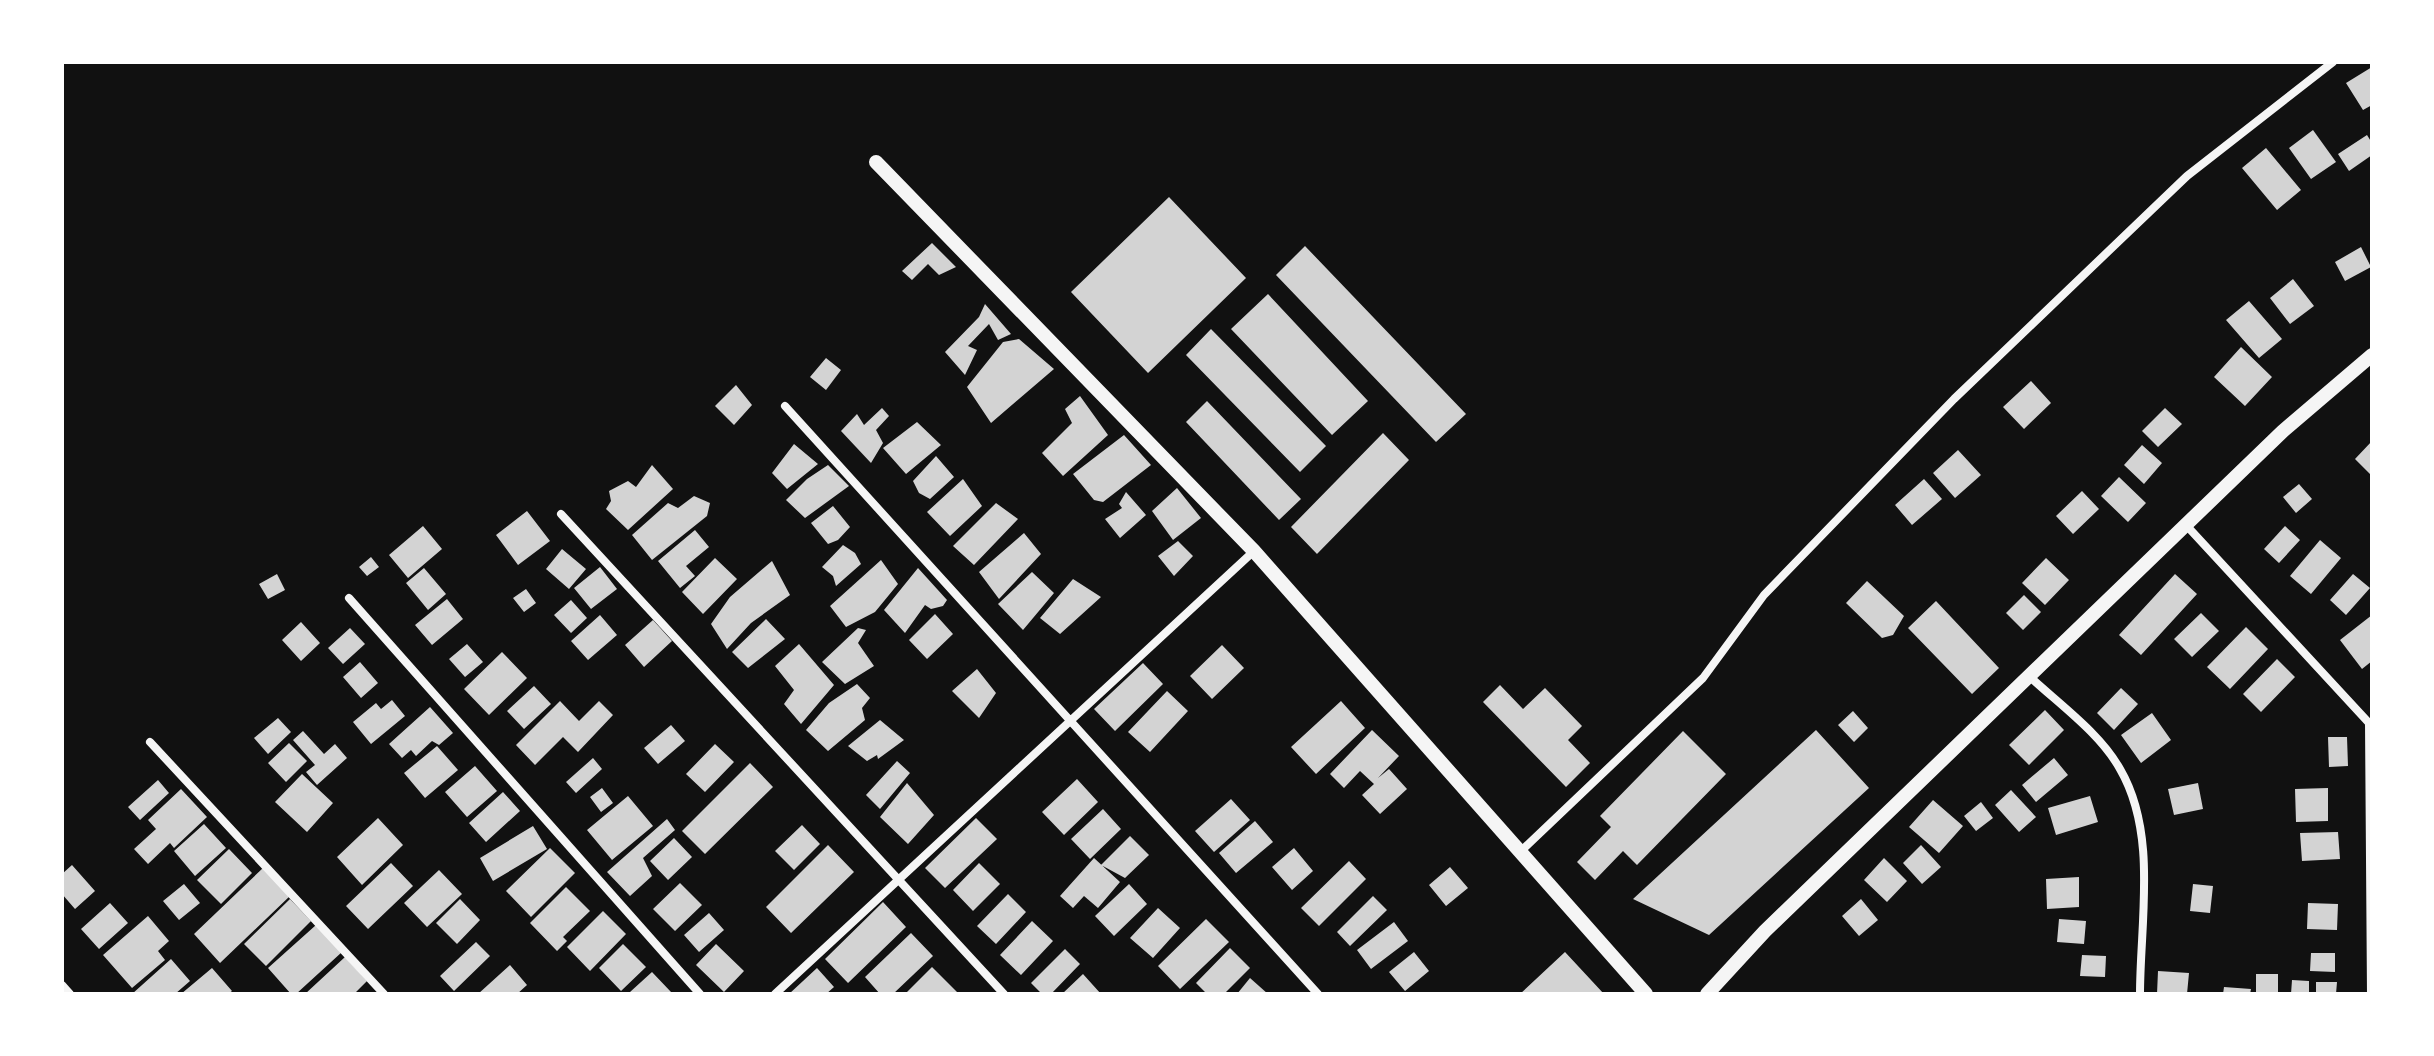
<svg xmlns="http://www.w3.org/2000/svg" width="2434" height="1056" font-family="Spectral,serif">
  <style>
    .building { fill: #d3d3d3 }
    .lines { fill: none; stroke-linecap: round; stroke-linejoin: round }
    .minor { stroke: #f5f5f5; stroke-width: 8 }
    .tertiary { stroke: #f5f5f5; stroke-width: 14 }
  </style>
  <rect width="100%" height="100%" fill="#111"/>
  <!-- building -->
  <path class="building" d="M2372,67V105L2363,110L2346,83Z
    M2313,130L2336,162L2311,179L2289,148Z
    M2367,135L2372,143V155L2349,171L2338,154Z
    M2266,148L2301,190L2277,210L2242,168Z
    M1169,197L1246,278L1148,373L1071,292Z
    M932,243L956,267L939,275L928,264L912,280L902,271Z
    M1305,246L1466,414L1436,442L1276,275Z
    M2361,247L2371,267L2345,281L2335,262Z
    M2293,279L2314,306L2290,324L2270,298Z
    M1268,294L1368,401L1332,435L1231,329Z
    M2249,301L2282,339L2259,358L2226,320Z
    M985,304L1011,334L998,340L989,324L968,346L977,350L965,375L945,352L979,317Z
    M1211,329L1326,446L1300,472L1186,355Z
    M1019,339L1054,369L991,423L967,387L1003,342Z
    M2241,347L2272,377L2245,406L2214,377Z
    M826,358L841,370L826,390L810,377Z
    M2031,381L2051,403L2024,429L2003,407Z
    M736,385L752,405L734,425L715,406Z
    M1080,396L1108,435L1063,476L1042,453L1072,423L1065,409Z
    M1207,401L1301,499L1279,520L1186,422Z
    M882,408L889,416L876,430L883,443L871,463L841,431L857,414L864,425Z
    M2165,408L2182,424L2158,447L2142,431Z
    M917,422L941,445L906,474L883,448Z
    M1383,433L1409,460L1317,554L1291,527Z
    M1124,435L1151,465L1103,502L1094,500L1073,474Z
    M2372,441V472L2370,474L2355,459Z
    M794,444L818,464L787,489L772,473Z
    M2142,445L2162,463L2144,484L2124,465Z
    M1958,450L1981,475L1955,498L1933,473Z
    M936,456L954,477L930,499L919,493L913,481Z
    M652,465L673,489L628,530L606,509L611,501L609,491L628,481L636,487Z
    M828,465L849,486L805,518L786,500L807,479Z
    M2119,477L2146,503L2128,522L2101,496Z
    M963,479L982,506L950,536L927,512Z
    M1924,479L1942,499L1912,525L1895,505Z
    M2299,484L2312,499L2296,513L2283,497Z
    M1177,488L1201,518L1173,540L1152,511Z
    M2082,491L2099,509L2073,534L2056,516Z
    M1126,492L1146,515L1120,538L1105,519L1122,508L1119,504Z
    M694,496L710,503L707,516L652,560L632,535L668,503L678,508Z
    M996,503L1018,519L974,565L953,546Z
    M833,506L850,527L838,540L828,544L811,523Z
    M527,511L550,541L518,565L496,535Z
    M423,526L442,549L408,578L389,555Z
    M2285,526L2300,540L2279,563L2264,549Z
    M695,530L709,547L686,566L695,576L680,588L658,561Z
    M1024,533L1041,554L999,599L979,572Z
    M2320,540L2341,558L2311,594L2290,576Z
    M1178,541L1193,556L1174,576L1158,556Z
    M843,545L855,553L861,564L836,586L833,576L822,567Z
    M562,549L586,569L569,589L546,569Z
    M371,557L379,567L367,576L359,567Z
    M715,558L737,579L703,614L682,592Z
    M2046,558L2069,580L2045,605L2022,583Z
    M881,560L898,584L875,612L846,627L830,606Z
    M772,561L790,595L751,623L727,649L711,624L730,597Z
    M600,567L617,589L591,609L574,588Z
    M424,568L446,594L428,610L406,583Z
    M918,568L947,600L943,606L931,609L925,605L905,633L884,610Z
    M1032,572L1054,593L1023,630L998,604Z
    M277,574L285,590L268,599L259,584Z
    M2175,574L2197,594L2141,655L2119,635Z
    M2353,574L2370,588L2346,615L2330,600Z
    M1073,579L1101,597L1060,634L1040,618Z
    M1867,581L1904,616L1893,635L1882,638L1846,603Z
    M526,589L536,603L524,612L513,598Z
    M2024,595L2041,612L2023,630L2006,613Z
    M447,599L463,619L432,645L415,625Z
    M571,600L587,618L571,633L554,615Z
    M1936,601L1999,668L1972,694L1908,628Z
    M2201,613L2219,631L2192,657L2174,639Z
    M935,614L953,634L927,659L909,640Z
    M600,615L617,635L588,660L571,641Z
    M2372,615V661L2362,669L2340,640Z
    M766,619L785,639L748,668L732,652Z
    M653,620L672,641L644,667L625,645Z
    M301,622L320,643L301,661L282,640Z
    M2246,627L2268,649L2230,689L2207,667Z
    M350,628L365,644L343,664L328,648Z
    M858,628L866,630L858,643L874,666L845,684L822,662Z
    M467,644L483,662L465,677L449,659Z
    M799,644L834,685L801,724L784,704L794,690L775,666Z
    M1222,645L1244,668L1212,699L1190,676Z
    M502,652L527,678L489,715L464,689Z
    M2277,659L2295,677L2261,712L2243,694Z
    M360,662L378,683L361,698L343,677Z
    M1143,663L1163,684L1115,731L1094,709Z
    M977,669L996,693L979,718L952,691Z
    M857,684L870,698L862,708L865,720L828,751L806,730L829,703Z
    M1500,685L1523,709L1545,688L1582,726L1568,740L1590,763L1566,787L1483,702Z
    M534,686L551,704L524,729L507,711Z
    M2121,688L2138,704L2114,730L2097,713Z
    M1167,691L1188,711L1150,752L1128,732Z
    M392,700L405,716L371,744L353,722L376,703L381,709Z
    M560,701L579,721L599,701L613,715L578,752L563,737L535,765L516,745Z
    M1341,701L1365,728L1316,774L1291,747Z
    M430,707L453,733L439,745L432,741L416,756L411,750L402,758L389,744Z
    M2045,710L2064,730L2029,765L2009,745Z
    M1853,711L1868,728L1854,742L1838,725Z
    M2152,713L2171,740L2141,763L2121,735Z
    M278,718L291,732L268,754L254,738Z
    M880,720L904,740L878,759L877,755L867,761L848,746Z
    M671,725L685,741L658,764L644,748Z
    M1372,730L1399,756L1378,778L1389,769L1407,789L1380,814L1362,795L1374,784L1360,771L1344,788L1330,774Z
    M1816,730L1869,788L1709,935L1633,899Z
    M303,731L324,754L335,744L347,758L317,785L306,772L315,765L293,740Z
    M1683,731L1726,774L1637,865L1623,851L1595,880L1577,862L1611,827L1600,816Z
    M2328,737H2347L2348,766L2329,767Z
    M289,743L307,761L286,782L268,763Z
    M715,744L734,762L705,792L686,774Z
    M437,746L458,770L425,798L404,773Z
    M593,758L602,769L576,793L566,782Z
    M2054,758L2068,775L2036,802L2022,785Z
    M897,761L910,773L880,809L866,795Z
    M750,763L773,787L705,854L682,831Z
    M475,766L497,791L467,817L445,792Z
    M302,774L333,803L307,832L275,802Z
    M1077,779L1098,802L1064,835L1042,812Z
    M158,780L169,793L140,820L128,807Z
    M907,783L934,815L908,844L880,817Z
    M2198,783L2203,809L2174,815L2168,789Z
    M602,788L613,803L601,812L590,797Z
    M2328,788V821L2296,822L2295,789Z
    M181,789L207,817L174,848L170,843L148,864L134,849L156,829L148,820Z
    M2011,790L2036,817L2019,832L1995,805Z
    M503,792L520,811L486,842L469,823Z
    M628,796L653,826L612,860L587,830Z
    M2090,796L2098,822L2056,835L2048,808Z
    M1231,799L1250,820L1214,852L1195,831Z
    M1933,800L1963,826L1939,853L1909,827Z
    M1981,802L1993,818L1976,831L1964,816Z
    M1103,809L1121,829L1090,859L1071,839Z
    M378,818L403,845L362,885L337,857Z
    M976,818L997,839L945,888L925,868Z
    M667,819L675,830L643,858L652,876L630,896L607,872Z
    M1255,821L1273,842L1236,873L1219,853Z
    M204,824L226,848L195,876L174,851Z
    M802,825L820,844L794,870L775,851Z
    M533,826L547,849L493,881L480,858Z
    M2338,832L2340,859L2302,861L2300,833Z
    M1130,836L1149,855L1125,878L1101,865Z
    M674,838L692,857L668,880L650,861Z
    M828,845L854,872L791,933L766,907Z
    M1921,845L1941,867L1922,884L1903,863Z
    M550,848L575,873L531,917L506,891Z
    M1294,848L1313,871L1292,890L1272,867Z
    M229,849L252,873L221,904L197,880Z
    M1094,858L1120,882L1098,908L1084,896L1073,908L1060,896Z
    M1884,858L1907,881L1887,902L1864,880Z
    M1349,861L1366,879L1319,926L1301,908Z
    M391,863L413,886L368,929L346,906Z
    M979,863L1000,884L973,911L953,890Z
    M72,865L95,891L75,909L62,894V874Z
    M264,867L291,895L220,963L194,934Z
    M1450,867L1468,888L1446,906L1429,885Z
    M439,870L462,894L427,927L404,903Z
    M2079,877V907L2047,909L2046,879Z
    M680,883L702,905L675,931L653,909Z
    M184,884L200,903L179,920L163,901Z
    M1129,884L1147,904L1114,936L1095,916Z
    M2193,884L2213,886L2210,913L2190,911Z
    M566,887L590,911L563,937L567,941L557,951L530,923Z
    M1008,894L1026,912L996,944L977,926Z
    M1373,896L1387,910L1350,946L1337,932Z
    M290,899L311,921L266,966L244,944Z
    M460,899L480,920L457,944L436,923Z
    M1861,899L1878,920L1859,936L1842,916Z
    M883,902L906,927L848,983L825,959Z
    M110,903L128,923L99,949L81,929Z
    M2308,903L2338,904L2337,930L2307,929Z
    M1158,908L1180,928L1153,958L1130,938Z
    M603,911L626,934L590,971L567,947Z
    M709,913L724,930L699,952L684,935Z
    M148,916L169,941L158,951L165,960L132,988L103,955Z
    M1206,919L1229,942L1180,989L1158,966Z
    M2059,919L2086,921L2084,944L2057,942Z
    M1032,921L1053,941L1021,975L1000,955Z
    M1394,922L1408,941L1371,969L1357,950Z
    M316,925L342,952L296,994H291L268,968Z
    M911,933L933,956L893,994H880L865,977Z
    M476,942L490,956L454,991L440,976Z
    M623,944L646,967L621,991L599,968Z
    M716,944L744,971L724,992L696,965Z
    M1230,948L1250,968L1224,994H1207L1196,983Z
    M1065,949L1080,964L1051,994H1042L1031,983Z
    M1414,952L1429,971L1405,991L1389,972Z
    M1565,952L1604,994H1520Z
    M2311,953H2335V972L2310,971Z
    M2082,955L2106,956L2105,977L2080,976Z
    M345,957L367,981L354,994H305Z
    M171,959L190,981L175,994H132Z
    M510,965L527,985L517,994H478Z
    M932,967L959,994H905Z
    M212,968L232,991L228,994H181Z
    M817,968L834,987L826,994H789Z
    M2158,971L2189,973L2187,994H2157Z
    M652,972L671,992L632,994L630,992Z
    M1083,974L1101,994H1062Z
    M2256,974H2278V994H2256Z
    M1250,978L1268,994H1237Z
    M2292,980L2309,981V994H2291Z
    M2316,982H2337L2336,994H2316Z
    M2224,987L2251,989L2250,994H2223Z"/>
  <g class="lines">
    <!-- minor -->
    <path class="minor" d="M785,406L1318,994
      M561,514L1004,994
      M2186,525L2369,723
      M349,598L700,994
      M2029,676C2059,704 2100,733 2120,769C2158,834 2140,922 2140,994
      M2369,723L2371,994
      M150,742L384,994
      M1520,852L1703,678L1764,595L1954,399L2187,176L2333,62
      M62,985L70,994
      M775,994L1254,551"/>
    <!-- tertiary -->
    <path class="tertiary" d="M876,162L1254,551L1646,994
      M1707,994L1765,931L2283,431L2372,355"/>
  </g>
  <!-- border -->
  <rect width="2434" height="1056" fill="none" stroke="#ffffff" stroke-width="128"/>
</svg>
